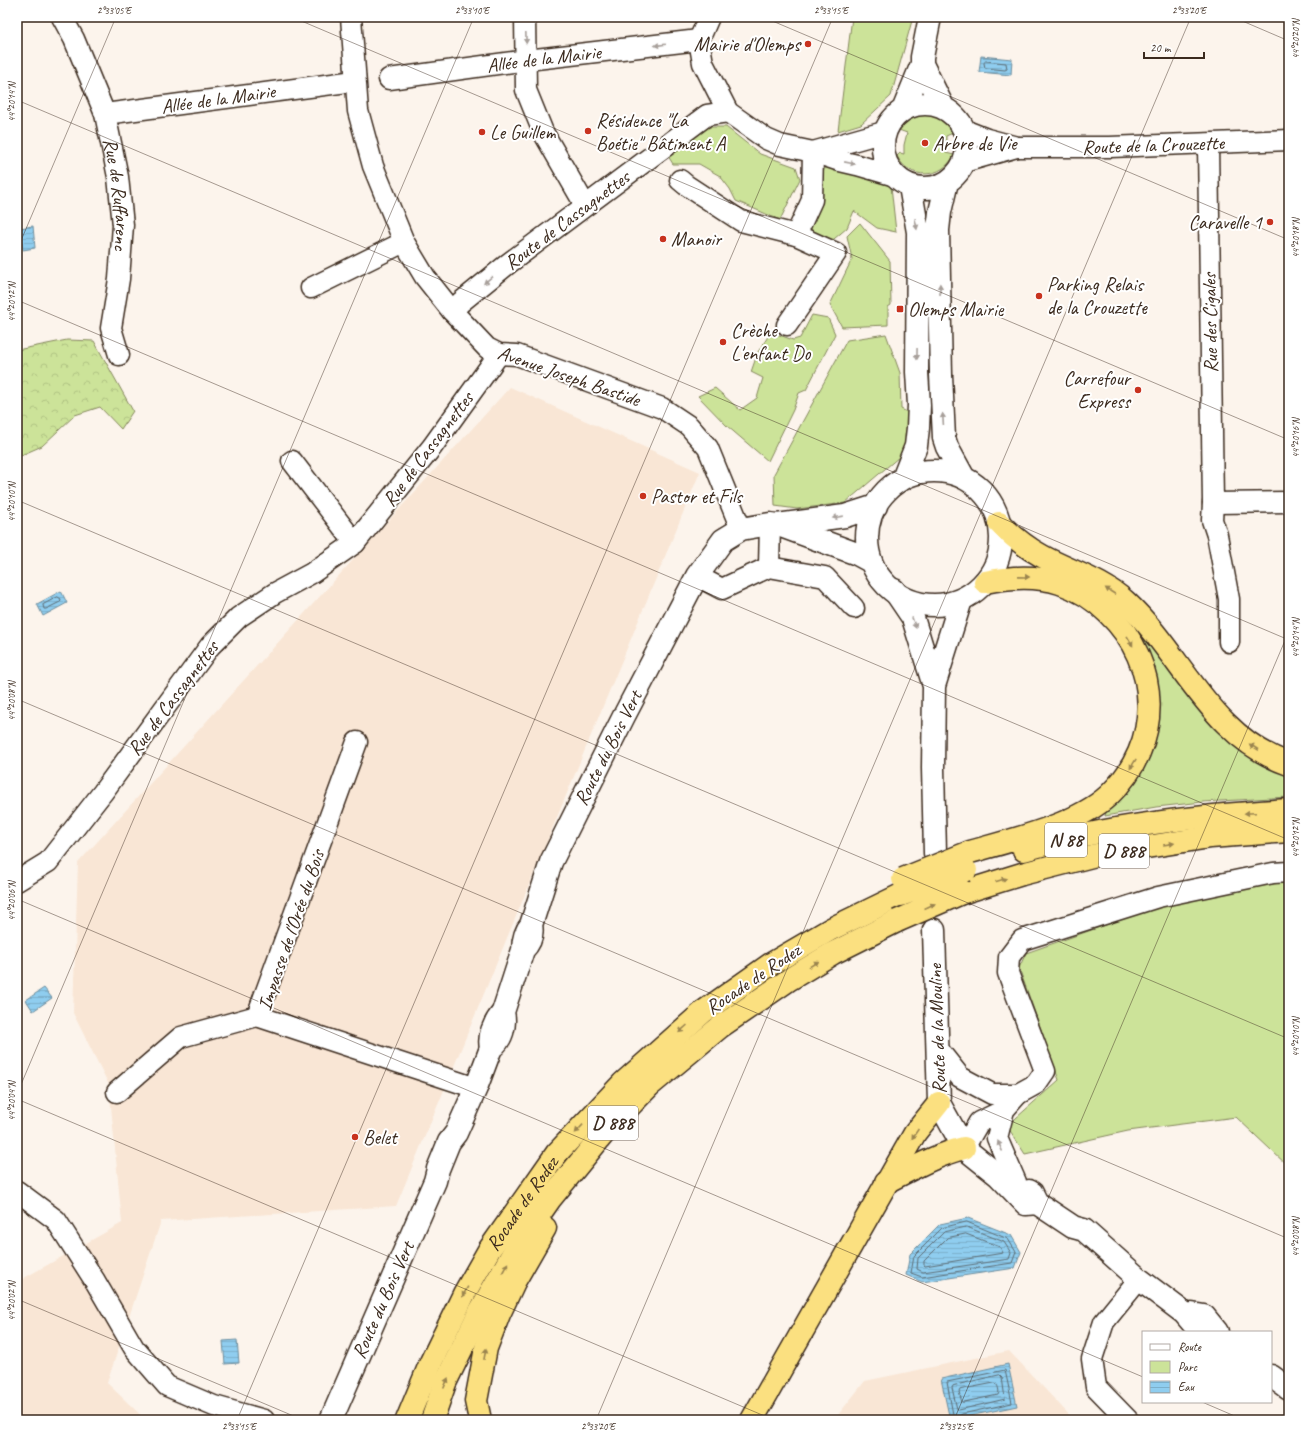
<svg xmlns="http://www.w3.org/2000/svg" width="1306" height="1437" font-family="Caveat,sans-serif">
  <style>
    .built { fill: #f9e6d5 }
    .green { fill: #cce399; stroke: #84865c }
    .forest { fill: url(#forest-crowns); stroke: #84865c }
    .water { fill: url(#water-rules); stroke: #6d8c9b }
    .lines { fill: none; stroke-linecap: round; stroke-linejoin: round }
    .shore { stroke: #5d6b72; stroke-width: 1 }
    .minor-casing { stroke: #3b2a1e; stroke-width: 23 }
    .tertiary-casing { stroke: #3b2a1e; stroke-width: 25 }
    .secondary-casing { stroke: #3b2a1e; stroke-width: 25 }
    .trunk-casing { stroke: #3b2a1e; stroke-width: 25 }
    .minor { stroke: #fff; stroke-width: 20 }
    .tertiary { stroke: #fff; stroke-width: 22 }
    .secondary { stroke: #fff; stroke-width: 22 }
    .trunk { stroke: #fbe080; stroke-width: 22 }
    .trunk-bridge-casing { stroke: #3b2a1e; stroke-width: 25; stroke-linecap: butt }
    .trunk-bridge { stroke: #fbe080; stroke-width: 22 }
    .oneway { fill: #a79f9a }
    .oneway2 { fill: #9b854f }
    .ticks { fill: none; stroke: #3b2a1e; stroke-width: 1; stroke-opacity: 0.45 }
    .poi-dot { fill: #c8321e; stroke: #fff; stroke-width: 1.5 }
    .labels { text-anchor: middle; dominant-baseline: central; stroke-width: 4; stroke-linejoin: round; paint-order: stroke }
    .shield { fill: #fff; stroke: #766a62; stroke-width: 1 }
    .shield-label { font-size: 19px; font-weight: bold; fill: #3b2a1e }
    .poi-label { font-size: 20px; fill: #3b2a1e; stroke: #fff; text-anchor: start }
    .street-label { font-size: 20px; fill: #3b2a1e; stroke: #fff }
    .neatline { fill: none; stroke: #3b2a1e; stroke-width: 1.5 }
    .ticks-label { font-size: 10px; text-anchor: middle; fill: #3b2a1e }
  </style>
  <defs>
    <pattern id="forest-crowns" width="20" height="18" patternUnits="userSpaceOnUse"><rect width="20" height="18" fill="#cce399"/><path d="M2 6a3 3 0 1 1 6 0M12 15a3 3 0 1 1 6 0" fill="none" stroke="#b0c383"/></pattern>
    <pattern id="water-rules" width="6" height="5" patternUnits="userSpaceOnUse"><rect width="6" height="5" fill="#8fcdef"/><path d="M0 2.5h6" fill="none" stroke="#7cb0cc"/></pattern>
  </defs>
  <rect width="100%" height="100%" fill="#fcf4ec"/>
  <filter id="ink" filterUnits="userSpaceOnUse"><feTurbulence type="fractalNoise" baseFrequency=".025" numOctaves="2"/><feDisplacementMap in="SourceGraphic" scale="8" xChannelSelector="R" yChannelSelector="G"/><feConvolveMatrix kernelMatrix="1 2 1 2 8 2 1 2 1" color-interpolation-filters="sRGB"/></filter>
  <g filter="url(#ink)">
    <!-- built -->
    <path class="built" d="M510,387L700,472L396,1206L161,1221L107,1383L146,1420H17V1282L122,1223L109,1085L73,1013L78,863Z
      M1009,1351L1074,1420H834L865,1381Z"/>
    <!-- green -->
    <path class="green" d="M852,17H913L891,96L861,124L838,131Z
      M926,110C940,113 949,118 955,132L946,136V153L954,155C943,179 909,181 897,156L900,153L904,154V145L907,133L896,129C903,117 912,112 926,110Z
      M707,127H726L760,154L796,167L800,179L780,220L736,201L730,189L720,176L699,164H673L668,156Z
      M825,167L847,169L873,173L891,186L896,232L877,228L854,211L847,228L828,244L810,233L816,192Z
      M860,223L890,261L891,305L888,307V325L842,327L830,305L852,259L847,236Z
      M812,315L828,318L835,334L806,390L799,393L793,410L768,461L727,426L698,396L715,388L740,410L757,398L763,378L751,372L758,352L771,332L793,340L800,338Z
      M886,334L900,373L901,409L909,413L906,451L845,503L797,509L775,506L774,474L847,340Z
      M1146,639L1289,772V797L1203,802L1156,807L1105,816L1106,812L1116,802L1152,668L1143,640Z
      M1289,882V1167L1236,1117L1128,1131L1025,1154L1007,1126L1059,1080L1019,968L1026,953L1154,908L1256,886Z"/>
    <!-- forest -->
    <path class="forest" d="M67,340L94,341L133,411L121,429L100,407L75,415L42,446L17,457V350Z"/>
    <!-- water -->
    <path class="water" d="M981,56L1012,59L1011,75L979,72Z
      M33,226L35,248L23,250L20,228Z
      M61,591L67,603L43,616L37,604Z
      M44,988L52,998L33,1011L26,1000Z
      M968,1218L1011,1235L1021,1252L1015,1268L922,1282L906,1275L910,1254L940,1224Z
      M237,1340L239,1363L225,1364L223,1341Z
      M1008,1364L1017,1406L950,1420L941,1379Z"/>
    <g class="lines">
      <!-- shore -->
      <path class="shore" d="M986,61L1006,63L1007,69L1005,70L985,68L984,63Z
        M58,597L61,599L60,602L46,609H44L43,605Z
        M967,1222L1008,1239L1016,1252L1012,1263L922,1277L911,1273L914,1256L942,1228Z
        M967,1227L1004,1242L1011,1253L1009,1259L923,1272L917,1269L918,1258L944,1232Z
        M966,1234L1000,1247L1003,1253L925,1266L924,1265V1261L947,1238Z
        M1000,1375L1002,1377L1005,1399L959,1410L957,1409L952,1388L953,1386Z
        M995,1383C998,1384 1000,1392 998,1395L964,1402H962L959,1392L960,1390Z
        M954,1420L947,1382L1005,1370L1012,1403L962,1414L959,1416L958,1420"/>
      <!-- minor casing -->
      <g class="minor-casing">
        <g id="minor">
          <path id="s1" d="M62,17L74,39L105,114L118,177L123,225L119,279L111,328L119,355"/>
          <path d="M351,17L358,111L373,166L404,242L425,277L452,311L487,348L499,354L517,355L662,408L689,426L708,448L741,529"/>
          <path d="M525,17L526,90L543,132L585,205"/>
          <path d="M709,17L699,40L703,63L728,112L766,139L780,145L813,152L840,161L857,165L895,176"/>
          <path id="s2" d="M389,79L527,60L699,40"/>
          <path d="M105,114L355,81"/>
          <path d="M964,130L987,139L1017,147H1110L1289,140"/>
          <path d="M1208,144L1213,503L1289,502"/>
          <path d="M813,152L884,132"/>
          <path d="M964,162L1017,147"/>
          <path d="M680,180L686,185L741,221L796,235L836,253L787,325"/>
          <path d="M796,235L812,200L813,152"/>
          <path d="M311,288L404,242"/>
          <path d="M452,311L461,302L509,263L707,115L728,112"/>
          <path d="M292,461L355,543"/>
          <path d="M1213,503L1212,520L1217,535L1229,599V642"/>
          <path d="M769,567L770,524"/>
          <path d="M697,576L722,589L769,567L825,577L854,608"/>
          <path d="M357,742L257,1016L476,1088"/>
          <path d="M17,881L48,862L103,792L210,646L239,617L275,593L312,573L355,543L432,447L499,354"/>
          <path d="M937,1048L960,1077L992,1094H1018L1004,1110L997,1138L1016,1182"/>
          <path d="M117,1092L181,1037L257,1016"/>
          <path d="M1018,1094L1036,1084L1045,1071L1008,973L1009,957L1022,940L1158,897L1273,873L1289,872"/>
          <path d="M964,1148L979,1122L1004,1110"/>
          <path d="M17,1191L56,1220L95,1281L134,1348L167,1386L214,1406L264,1420"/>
          <path d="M1128,1420L1096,1387L1092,1359L1104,1322L1139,1279"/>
        </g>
      </g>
      <!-- tertiary casing -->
      <g class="tertiary-casing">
        <path id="tertiary" d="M922,64L943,107
          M883 146a42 42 0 1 1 84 0a42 42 0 1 1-84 0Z
          M904,108L922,64V57L930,17
          M947,182L940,212L938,230L941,375L944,438L947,447L964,478
          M867 538a67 67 0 1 1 134 0a67 67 0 1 1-134 0Z
          M903,479L916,446L918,428L919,405L917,372L918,232L910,186
          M781,526L857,554L870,561
          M531,925L551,862L624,716L697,576L723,540L741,529L770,524L777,525L845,516L876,506
          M503,1012L523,950C523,941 525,932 531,925C533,935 530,943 523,950
          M503,1012C506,1025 502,1040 491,1048C488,1035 495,1022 503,1012Z
          M331,1420L435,1181L438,1169L449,1142L456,1133L476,1088L491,1048"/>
      </g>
      <!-- secondary casing -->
      <g class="secondary-casing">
        <path id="secondary" d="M894,590L913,618L934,686
          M935,853L933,768L934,686L961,600
          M934,930L939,1103L964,1148L999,1176L1026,1204L1037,1203
          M1029,1191L1032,1193L1037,1203L1073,1227L1084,1230L1139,1279L1184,1313L1200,1332
          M1192,1314L1204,1316L1217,1332
          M1271,1376L1289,1389"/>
      </g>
      <!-- trunk casing -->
      <g class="trunk-casing">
        <g id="trunk">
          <path d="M999,523C1012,536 1025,547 1042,556C1069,571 1102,580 1126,602C1183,655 1210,737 1289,764"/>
          <path d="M1024,850C1110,825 1200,816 1289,810"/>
          <path d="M970,852C1012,840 1077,825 1109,795C1163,744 1161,664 1108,613C1094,599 1078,589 1060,583C1035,575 1010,577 985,582"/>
          <path d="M964,892L1022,874L1096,855L1210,837L1289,831"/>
          <path d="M886,1182C912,1169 936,1155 964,1148"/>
          <path id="s3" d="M407,1420L431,1362L464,1294L489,1250L557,1153L623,1083L703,1012L771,964L831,929L901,895"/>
          <path d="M432,1420L445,1383L479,1313L516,1248L550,1199L609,1127L649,1086L720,1027L790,979L833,953L897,921"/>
          <path d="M480,1420L476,1401L486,1348L499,1314L514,1282L545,1228"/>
          <path d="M752,1420L915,1133L939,1103"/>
        </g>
      </g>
      <!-- minor -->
      <use href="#minor" class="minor"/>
      <!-- tertiary -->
      <use href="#tertiary" class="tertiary"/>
      <!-- secondary -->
      <use href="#secondary" class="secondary"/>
      <!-- trunk -->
      <use href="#trunk" class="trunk"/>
      <!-- trunk-bridge casing -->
      <g class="trunk-bridge-casing">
        <path id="trunk-bridge" d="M903,879L970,852
          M901,895L966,870
          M897,921L964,892"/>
      </g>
      <!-- trunk-bridge -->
      <use href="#trunk-bridge" class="trunk-bridge"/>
    </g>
    <!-- one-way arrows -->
    <defs><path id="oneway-solid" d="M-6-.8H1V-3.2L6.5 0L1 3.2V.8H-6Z"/></defs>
    <g class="oneway">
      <use href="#oneway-solid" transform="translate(526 38) rotate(88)"/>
      <use href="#oneway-solid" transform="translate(660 45) rotate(173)"/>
      <use href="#oneway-solid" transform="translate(850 163) rotate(11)"/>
      <use href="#oneway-solid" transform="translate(916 224) rotate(80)"/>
      <use href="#oneway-solid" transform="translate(488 280) rotate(140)"/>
      <use href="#oneway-solid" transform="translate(940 289) rotate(-91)"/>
      <use href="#oneway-solid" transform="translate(917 354) rotate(91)"/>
      <use href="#oneway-solid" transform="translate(943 419) rotate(-94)"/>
      <use href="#oneway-solid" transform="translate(838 517) rotate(170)"/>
      <use href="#oneway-solid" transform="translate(914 623) rotate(70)"/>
      <use href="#oneway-solid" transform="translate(1000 1146) rotate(-114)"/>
    </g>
    <g class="oneway2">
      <use href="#oneway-solid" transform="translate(1024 577) rotate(1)"/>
      <use href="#oneway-solid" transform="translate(1110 591) rotate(-147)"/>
      <use href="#oneway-solid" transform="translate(1130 641) rotate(60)"/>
      <use href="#oneway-solid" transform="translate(1254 747) rotate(-147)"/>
      <use href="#oneway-solid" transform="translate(1133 764) rotate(122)"/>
      <use href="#oneway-solid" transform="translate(1250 813) rotate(177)"/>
      <use href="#oneway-solid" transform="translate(1169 844) rotate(-9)"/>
      <use href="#oneway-solid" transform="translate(1001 880) rotate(-17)"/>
      <use href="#oneway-solid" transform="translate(930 906) rotate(-24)"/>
      <use href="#oneway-solid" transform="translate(814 964) rotate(-31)"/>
      <use href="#oneway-solid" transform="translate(683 1029) rotate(138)"/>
      <use href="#oneway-solid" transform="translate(579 1129) rotate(133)"/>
      <use href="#oneway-solid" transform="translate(915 1134) rotate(124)"/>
      <use href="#oneway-solid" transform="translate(505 1268) rotate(-61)"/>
      <use href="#oneway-solid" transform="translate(465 1292) rotate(118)"/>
      <use href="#oneway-solid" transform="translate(485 1354) rotate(-79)"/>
      <use href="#oneway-solid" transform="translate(446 1383) rotate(-67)"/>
    </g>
  </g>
  <!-- ticks -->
  <path class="ticks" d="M292,17L1289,440M763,17L1289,240M1233,17L1289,41M17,100L1289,640M17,250L116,17M17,300L1289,840M17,500L1289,1039M17,699L1289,1239M17,899L1143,1377M17,1094L474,17M17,1099L774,1420M17,1299L303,1420M1202,1402L1244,1420M237,1420L833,17M596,1420L1191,17M954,1420L1289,631"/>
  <!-- markers -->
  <g class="poi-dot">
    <circle cx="808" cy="44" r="4"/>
    <circle cx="588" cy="131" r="4"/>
    <circle cx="482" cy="132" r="4"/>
    <circle cx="925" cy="143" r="4"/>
    <circle cx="1270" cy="222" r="4"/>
    <circle cx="663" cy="239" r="4"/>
    <circle cx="1039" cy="296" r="4"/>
    <rect x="896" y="305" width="8" height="8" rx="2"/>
    <circle cx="723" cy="342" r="4"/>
    <circle cx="1138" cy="390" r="4"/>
    <circle cx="643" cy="496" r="4"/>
    <circle cx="355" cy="1137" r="4"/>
  </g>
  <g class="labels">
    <!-- shield labels -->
    <g class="shield">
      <rect x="1045" y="823" width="42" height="34" rx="3"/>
      <rect x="1099" y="834" width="50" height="34" rx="3"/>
      <rect x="588" y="1106" width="50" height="34" rx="3"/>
    </g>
    <g class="shield-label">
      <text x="1066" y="840">N 88</text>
      <text x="1124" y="851">D 888</text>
      <text x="613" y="1123">D 888</text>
    </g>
    <!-- poi labels -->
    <g class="poi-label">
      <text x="800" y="44" text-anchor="end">Mairie d'Olemps</text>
      <text x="596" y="120">Résidence "La<tspan x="596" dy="23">Boétie" Bâtiment A</tspan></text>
      <text x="490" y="132">Le Guillem</text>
      <text x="933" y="143">Arbre de Vie</text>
      <text x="1262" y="222" text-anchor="end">Caravelle 1</text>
      <text x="671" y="239">Manoir</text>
      <text x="1047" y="284">Parking Relais<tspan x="1047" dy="23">de la Crouzette</tspan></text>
      <text x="908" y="309">Olemps Mairie</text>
      <text x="731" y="330">Crèche<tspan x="731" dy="23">L'enfant Do</tspan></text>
      <text x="1130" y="378" text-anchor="end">Carrefour<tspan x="1130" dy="23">Express</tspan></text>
      <text x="651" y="496">Pastor et Fils</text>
      <text x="363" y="1137">Belet</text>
    </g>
    <!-- street labels -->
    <g class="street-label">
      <text stroke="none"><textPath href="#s2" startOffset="156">Allée de la Mairie</textPath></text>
      <text transform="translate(218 99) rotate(-8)">Allée de la Mairie</text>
      <text transform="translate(1153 145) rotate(-2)">Route de la Crouzette</text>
      <text stroke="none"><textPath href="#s1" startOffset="188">Rue de Ruffarenc</textPath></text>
      <text transform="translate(567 220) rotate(-37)">Route de Cassagnettes</text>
      <text transform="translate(1210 323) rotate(-91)">Rue des Cigales</text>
      <text transform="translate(569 376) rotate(19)">Avenue Joseph Bastide</text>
      <text transform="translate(428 449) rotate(-53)">Rue de Cassagnettes</text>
      <text transform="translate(173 698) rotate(-53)">Rue de Cassagnettes</text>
      <text transform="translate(608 748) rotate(-63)">Route du Bois Vert</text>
      <text transform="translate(291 930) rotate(-71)">Impasse de l'Orée du Bois</text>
      <text transform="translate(753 979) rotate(-34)">Rocade de Rodez</text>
      <text transform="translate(937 1029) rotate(-92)">Route de la Mouline</text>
      <text stroke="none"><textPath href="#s3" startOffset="246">Rocade de Rodez</textPath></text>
      <text transform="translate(383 1300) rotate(-66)">Route du Bois Vert</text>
    </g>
  </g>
  <!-- margin -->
  <rect width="1306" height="1437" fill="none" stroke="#fff" stroke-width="44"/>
  <!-- legend -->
  <rect x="1142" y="1331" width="130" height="72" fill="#ffffff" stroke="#b1aaa5"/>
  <rect x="1150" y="1344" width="20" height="6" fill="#ffffff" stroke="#b1aaa5"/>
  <text x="1178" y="1351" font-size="12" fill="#3b2a1e">Route</text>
  <rect x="1150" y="1361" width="20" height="12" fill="#cce399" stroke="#b1aaa5"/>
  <text x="1178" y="1371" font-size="12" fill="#3b2a1e">Parc</text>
  <rect x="1150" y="1381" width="20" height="12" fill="url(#water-rules)" stroke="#b1aaa5"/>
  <text x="1178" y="1391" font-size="12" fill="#3b2a1e">Eau</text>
  <!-- scale -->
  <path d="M1144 52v6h60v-6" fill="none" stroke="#3b2a1e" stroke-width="2"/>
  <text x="1150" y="52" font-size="12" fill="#3b2a1e" stroke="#ffffff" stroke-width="3" paint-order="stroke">20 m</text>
  <rect x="22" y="22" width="1262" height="1393" class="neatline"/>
  <g class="ticks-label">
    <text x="114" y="14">2°33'05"E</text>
    <text x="472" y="14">2°33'10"E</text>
    <text x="831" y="14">2°33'15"E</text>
    <text x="1189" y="14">2°33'20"E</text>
    <text transform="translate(1295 39) rotate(-90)" y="4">44°20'20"N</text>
    <text transform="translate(11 102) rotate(-90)" y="4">44°20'14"N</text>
    <text transform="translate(1295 238) rotate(-90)" y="4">44°20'18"N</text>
    <text transform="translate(11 302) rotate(-90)" y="4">44°20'12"N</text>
    <text transform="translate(1295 438) rotate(-90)" y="4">44°20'16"N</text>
    <text transform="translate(11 502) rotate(-90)" y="4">44°20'10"N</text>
    <text transform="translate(1295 638) rotate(-90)" y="4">44°20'14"N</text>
    <text transform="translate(11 701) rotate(-90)" y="4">44°20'08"N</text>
    <text transform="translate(1295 838) rotate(-90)" y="4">44°20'12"N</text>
    <text transform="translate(11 901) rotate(-90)" y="4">44°20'06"N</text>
    <text transform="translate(1295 1037) rotate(-90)" y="4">44°20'10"N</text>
    <text transform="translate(11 1101) rotate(-90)" y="4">44°20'04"N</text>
    <text transform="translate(1295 1237) rotate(-90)" y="4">44°20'08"N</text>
    <text transform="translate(11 1301) rotate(-90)" y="4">44°20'02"N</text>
    <text x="239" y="1430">2°33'15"E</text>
    <text x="598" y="1430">2°33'20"E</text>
    <text x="956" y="1430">2°33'25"E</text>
  </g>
</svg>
